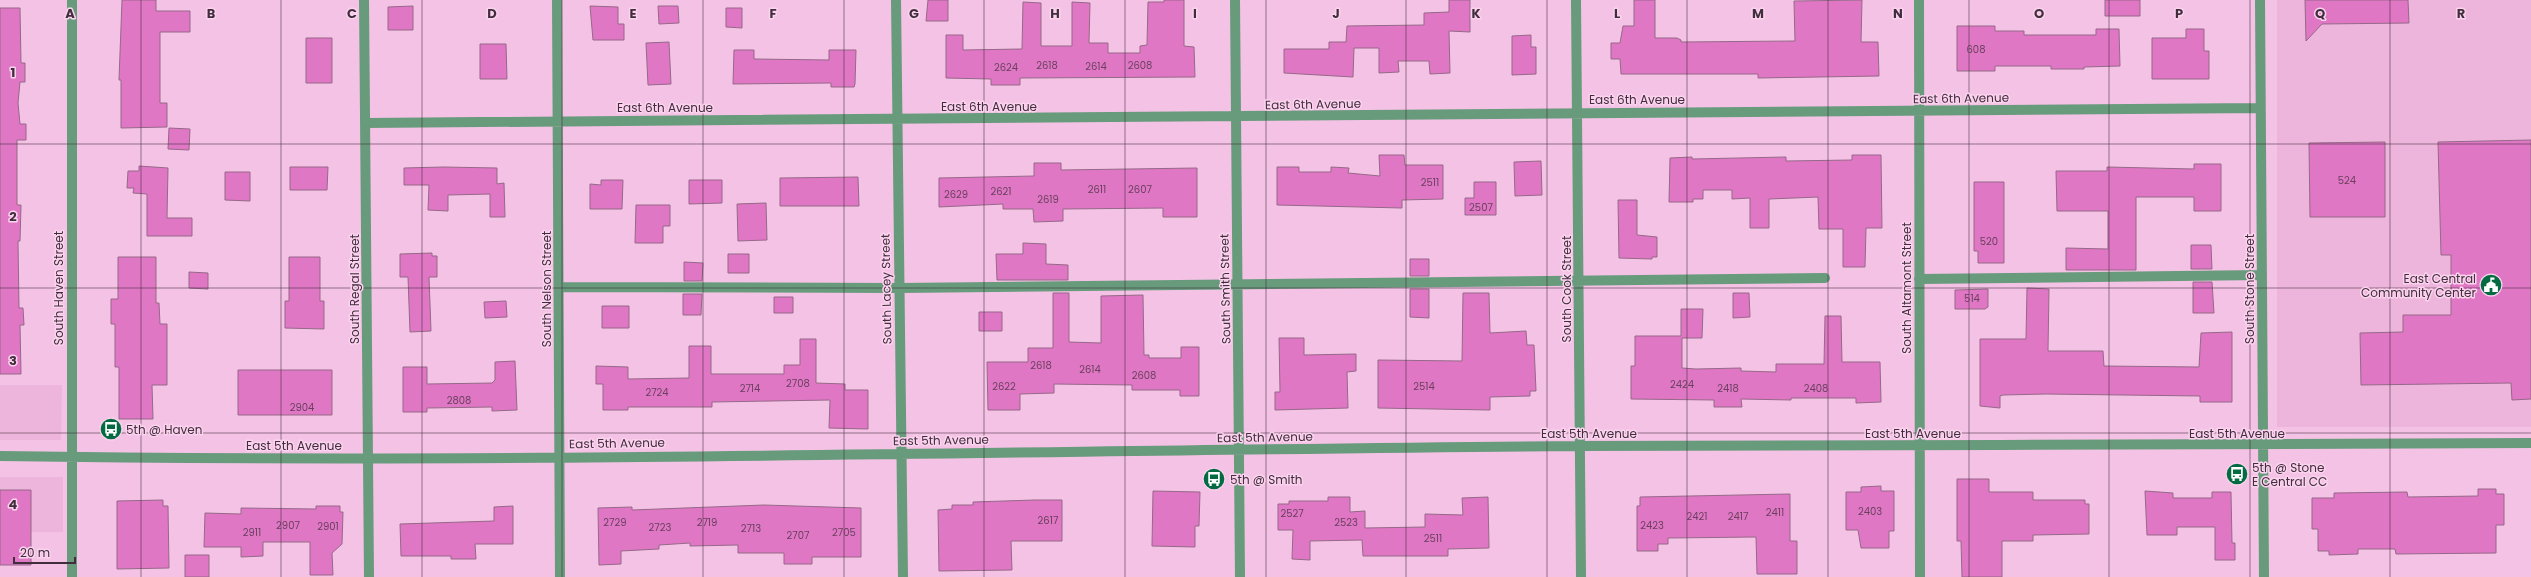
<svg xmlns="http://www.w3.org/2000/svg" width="2531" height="577" font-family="Poppins,sans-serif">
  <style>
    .built { fill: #edb5dc }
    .building { fill: #e077c5; stroke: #956988 }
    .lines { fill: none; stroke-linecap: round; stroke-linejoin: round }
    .minor { stroke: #679b7c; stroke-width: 10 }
    .grid { fill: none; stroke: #412e3c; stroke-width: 1; stroke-opacity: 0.55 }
    .labels { text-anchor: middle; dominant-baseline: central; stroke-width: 3; stroke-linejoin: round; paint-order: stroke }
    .number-label { font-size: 10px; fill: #69405e }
    .street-label { font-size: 12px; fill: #412e3c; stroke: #fcd3ef }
    .poi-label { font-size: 12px; fill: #412e3c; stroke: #fcd3ef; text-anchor: start }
    .grid-label { font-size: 13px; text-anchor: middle; font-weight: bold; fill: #412e3c; stroke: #fcd3ef; stroke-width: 3; stroke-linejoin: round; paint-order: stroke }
  </style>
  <rect width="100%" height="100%" fill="#f4c2e5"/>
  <!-- built -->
  <path class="built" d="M2277,0H2531V427H2277Z
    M0,385H62L61,440H0Z
    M0,477H63V532H0Z"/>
  <!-- building -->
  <path class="building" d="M122,0H156V11H190V32H160V103H167V127L121,128V80H119Z
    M928,0H948V21H926Z
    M1164,0H1184V46L1194,47L1195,77L1020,78V85H991V79L946,78V35H963V50L1022,49L1023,2L1041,3V46H1072V2L1090,3L1089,43H1108V53H1140V46L1147,45L1148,2H1164Z
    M1449,0H1470V32L1449,31L1450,73L1430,74L1429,61H1398L1399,72L1379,73V48H1354L1353,77L1284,73V49H1329V42H1346L1347,26L1424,25V13L1449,12Z
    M1634,0H1655V38H1677L1681,40V42L1795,41L1794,1L1862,0L1861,42H1878L1879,76L1758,78V74H1621L1620,59H1611V43H1620L1623,26H1634Z
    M2105,0H2140V16H2105Z
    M2305,0H2408L2409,23L2322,24L2306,41Z
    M413,6V30H388V7Z
    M590,6L618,7V24H624V40H593Z
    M658,6H678L679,23L659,24Z
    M0,8H20L21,63H25V82H20L18,103L20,124H26V140H17V205H21L20,241H18L19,308H23L24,325H20L21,374H0Z
    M726,8H742V28L726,27Z
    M1957,26H1995V31H2024V35H2096V29H2119L2120,66L2084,67V69H2051V66H1995V71H1957Z
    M2186,29H2204V51H2209V79H2152V38H2186Z
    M1531,35V47H1536V74L1512,75V36Z
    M306,38H332V83H306Z
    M669,42L671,84L648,85L646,43Z
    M480,44H506L507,79H480Z
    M734,50H754V59L829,60V50H856L855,84L854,87H831V83L733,84Z
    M169,128L190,129L189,150L168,149Z
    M2531,140V399L2512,400L2511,383L2361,385L2360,333L2403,332V315H2451V255H2441L2438,142Z
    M2385,142V217H2310L2309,143Z
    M1379,155H1404L1405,165H1443V199L1402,200V208L1277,205V167H1299V172H1331V167L1349,168L1348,173L1380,176Z
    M1852,155H1881L1882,228H1866L1865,267H1843V229H1819L1818,197L1769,199V228H1750V198L1732,199V190H1703V199H1693V202H1669L1670,158L1692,157V159L1786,157V161L1852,160Z
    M1541,161L1542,195L1515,196L1514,162Z
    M1034,163H1061V170L1197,168V217H1163V208L1063,209V221L1034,222L1033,209H1003V204L939,207V178L1034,176Z
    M2194,164H2221V211H2194V197H2136V270H2066V248L2108,249V211H2057L2056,171H2107V167L2194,169Z
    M139,166L168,168L167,218H192V236H147V194L133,193L134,188H127L128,171H139Z
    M290,167H328L327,190H290Z
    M443,167L497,168V184L504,183L505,217H490V194L448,195V211L428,210L429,185H404V168Z
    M225,172H250V201L225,200Z
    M858,177L859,206H780V178Z
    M601,180H623L622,209H590V184L601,185Z
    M689,180H722V203L689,204Z
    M1474,182H1496V215H1465V198H1474Z
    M1974,182H2004V263H1978V251H1974Z
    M1618,200H1637V235L1657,237V257H1652V259L1619,258Z
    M766,203L767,240L738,241L737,204Z
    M636,205H670V226H663V243H635Z
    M1023,243L1046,244V264L1068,265V280H997L996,254H1023Z
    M2191,245H2211L2212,269H2191Z
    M432,253V256H437V277H429L431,331L410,332L408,277H400V254Z
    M728,254H749V273H728Z
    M118,257H156V303H159L160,324H167V385H152L153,419H119V367H115V324H111V299H118Z
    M289,257H320V301H324V329L285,328V301H289Z
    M1410,259H1429V276H1410Z
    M684,262L703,263L702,281H684Z
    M189,272L208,273V289L189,288Z
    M2193,282H2212L2214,313H2193Z
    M2027,288L2049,289L2048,351H2103L2104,366L2199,367L2201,333L2232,332V402H2200V396L2046,394L2003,395L2000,396V408L1980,406V339H2026Z
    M1410,289H1429V318L1410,317Z
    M1988,289V307L1985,309H1955V290Z
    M1053,293H1069V342L1101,343V296L1143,295L1144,355H1149V358H1181V347H1199V396H1180V390H1132V385L1054,384V393L1020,394V410H988L987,362H1028V348H1053Z
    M1463,293H1489L1490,333L1526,331L1527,345H1534L1536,391H1530V396L1490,397V410L1378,408V360L1462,361Z
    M1733,293H1749L1750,317L1733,318Z
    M683,294H702L701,315H683Z
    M774,297H793V313H774Z
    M506,301L507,317L485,318L484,302Z
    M602,306H629V328H602Z
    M1681,309H1703L1702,338H1682V368L1696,369L1741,368V371L1776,372V364H1824L1825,316H1841L1842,362H1880L1881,402L1856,403V398H1791V400L1741,399L1742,407H1714V400L1631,399V366H1635V336H1681Z
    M979,312H1002V331H979Z
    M1279,338H1304V355L1356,354V371L1347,372L1348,408L1275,410V392H1280Z
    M800,339H816V383L845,384V390H868V429L829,428L830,400L712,402V407H628V410H603V384H596V366L628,367V379L689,378V346H711V374H784V365H800Z
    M515,361L517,410L492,411V407L427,408V412H403V367H427V384L492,383L495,380V362Z
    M238,370H332V415H238Z
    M1957,479H1989V492H2033V500H2085V504H2089V534L2033,535V541H2002V577H1962L1961,541H1957Z
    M1881,486V491H1894V531H1889V548H1861L1858,530H1846V492H1861V487Z
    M2478,489H2496V494H2504V525H2496V553L2396,554L2395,549H2358V554L2329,555V551H2318V529H2312V498H2334V493L2407,492L2408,497L2478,496Z
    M0,490H31V565H0Z
    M1153,491L1200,492L1199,526H1195V547L1152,546Z
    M2145,491L2173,493V498H2212V492H2231L2232,543H2235V560H2215V527H2177V535H2147Z
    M1790,494V541H1797V574H1757L1756,537L1668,538V544H1658V551H1637V506H1640V497Z
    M1328,497H1350V512L1365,511V528L1425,527V514L1463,515L1462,498L1488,497L1489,548L1448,549V556H1363L1362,540L1310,541V560L1292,559L1293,530H1278V504H1289V501H1328Z
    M163,500V506H168L169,568L117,569V501Z
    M1035,500H1062V541H1011L1012,570L939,571L938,510L952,509V505H973V502Z
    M764,505L861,508V557H812V564H784V553H738V545L690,546V543L659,545V549L621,551V564L599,565L598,508L632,507V510Z
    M316,506H340V512H343L342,544L332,553L333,575H310V542H263V556L241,557V547H204L205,513L241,514V508L316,509Z
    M513,506V544H475L476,559H451V556H401L400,524L494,521V507Z
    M185,555H209V577H185Z"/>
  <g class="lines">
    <!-- minor -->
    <path class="minor" d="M72,0V577
      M364,0L369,577
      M557,0L560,577
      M896,0L903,577
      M1235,0L1240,577
      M1576,0L1581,577
      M1919,0L1920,577
      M2260,0L2264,577
      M366,123L2260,108
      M1919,279L2262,275
      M559,287L899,288L1825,278
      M0,456C526,464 1051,450 1577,446C1895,444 2213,446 2531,443"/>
  </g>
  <!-- grid -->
  <path class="grid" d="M141,0V577M281,0V577M422,0V577M562,0V577M703,0V577M844,0V577M984,0V577M1125,0V577M1266,0V577M1406,0V577M1547,0V577M1687,0V577M1828,0V577M1969,0V577M2109,0V577M2250,0V577M2390,0V577M0,144H2531M0,288H2531M0,433H2531"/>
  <!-- icons -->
  <defs>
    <g id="civic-disc" transform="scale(1.15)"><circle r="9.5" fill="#036b41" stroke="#fcd3ef"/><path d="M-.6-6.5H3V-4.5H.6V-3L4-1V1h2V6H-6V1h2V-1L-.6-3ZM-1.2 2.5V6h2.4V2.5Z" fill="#fff"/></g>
    <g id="bus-disc" transform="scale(1.15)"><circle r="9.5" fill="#036b41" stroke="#fcd3ef"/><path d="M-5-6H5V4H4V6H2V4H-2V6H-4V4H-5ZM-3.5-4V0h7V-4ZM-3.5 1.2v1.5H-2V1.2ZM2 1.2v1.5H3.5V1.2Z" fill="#fff"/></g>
  </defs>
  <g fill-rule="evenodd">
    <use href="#civic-disc" x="2491" y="285"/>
    <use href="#bus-disc" x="111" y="429"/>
    <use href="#bus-disc" x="2237" y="474"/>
    <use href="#bus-disc" x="1214" y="479"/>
  </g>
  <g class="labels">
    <!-- number labels -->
    <g class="number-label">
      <text x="1976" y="49">608</text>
      <text x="1047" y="65">2618</text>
      <text x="1140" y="65">2608</text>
      <text x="1096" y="66">2614</text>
      <text x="1006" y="67">2624</text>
      <text x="2347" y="180">524</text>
      <text x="1430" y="182">2511</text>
      <text x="1097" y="189">2611</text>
      <text x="1140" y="189">2607</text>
      <text x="1001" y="191">2621</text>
      <text x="956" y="194">2629</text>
      <text x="1048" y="199">2619</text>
      <text x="1481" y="207">2507</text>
      <text x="1989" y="241">520</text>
      <text x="1972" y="298">514</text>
      <text x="1041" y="365">2618</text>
      <text x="1090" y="369">2614</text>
      <text x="1144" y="375">2608</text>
      <text x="798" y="383">2708</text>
      <text x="1682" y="384">2424</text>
      <text x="1004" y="386">2622</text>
      <text x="1424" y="386">2514</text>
      <text x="750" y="388">2714</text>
      <text x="1728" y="388">2418</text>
      <text x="1816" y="388">2408</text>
      <text x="657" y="392">2724</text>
      <text x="459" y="400">2808</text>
      <text x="302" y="407">2904</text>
      <text x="1870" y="511">2403</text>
      <text x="1775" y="512">2411</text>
      <text x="1292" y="513">2527</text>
      <text x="1697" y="516">2421</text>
      <text x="1738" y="516">2417</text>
      <text x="1048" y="520">2617</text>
      <text x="615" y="522">2729</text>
      <text x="707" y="522">2719</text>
      <text x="1346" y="522">2523</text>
      <text x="288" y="525">2907</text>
      <text x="1652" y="525">2423</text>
      <text x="328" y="526">2901</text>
      <text x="660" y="527">2723</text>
      <text x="751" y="528">2713</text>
      <text x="252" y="532">2911</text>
      <text x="844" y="532">2705</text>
      <text x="798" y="535">2707</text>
      <text x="1433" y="538">2511</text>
    </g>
    <!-- street labels -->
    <g class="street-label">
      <text transform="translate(1961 98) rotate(-1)">East 6th Avenue</text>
      <text x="1637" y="99">East 6th Avenue</text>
      <text transform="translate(1313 104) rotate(-1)">East 6th Avenue</text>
      <text x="989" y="106">East 6th Avenue</text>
      <text x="665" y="107">East 6th Avenue</text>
      <text transform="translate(58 288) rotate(-90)">South Haven Street</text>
      <text transform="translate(1906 288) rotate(-90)">South Altamont Street</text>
      <text transform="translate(354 289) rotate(-90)">South Regal Street</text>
      <text transform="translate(546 289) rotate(-90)">South Nelson Street</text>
      <text transform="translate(886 289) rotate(-91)">South Lacey Street</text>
      <text transform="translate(1225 289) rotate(-91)">South Smith Street</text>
      <text transform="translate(1566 289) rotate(-90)">South Cook Street</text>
      <text transform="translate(2249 289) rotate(-90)">South Stone Street</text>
      <text x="1589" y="433">East 5th Avenue</text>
      <text x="1913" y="433">East 5th Avenue</text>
      <text x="2237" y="433">East 5th Avenue</text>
      <text transform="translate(1265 437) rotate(-1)">East 5th Avenue</text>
      <text transform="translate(941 440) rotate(-1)">East 5th Avenue</text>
      <text transform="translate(617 443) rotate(-1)">East 5th Avenue</text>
      <text x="294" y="445">East 5th Avenue</text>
    </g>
    <!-- poi labels -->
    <g class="poi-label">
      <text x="2476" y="278" text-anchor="end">East Central<tspan x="2476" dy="14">Community Center</tspan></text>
      <text x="126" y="429">5th @ Haven</text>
      <text x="2252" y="467">5th @ Stone<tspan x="2252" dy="14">E Central CC</tspan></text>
      <text x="1230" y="479">5th @ Smith</text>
    </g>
  </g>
  <g class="grid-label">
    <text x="70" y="18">A</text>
    <text x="211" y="18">B</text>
    <text x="352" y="18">C</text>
    <text x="492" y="18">D</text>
    <text x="633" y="18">E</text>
    <text x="773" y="18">F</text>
    <text x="914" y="18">G</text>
    <text x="1055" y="18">H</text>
    <text x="1195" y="18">I</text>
    <text x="1336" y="18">J</text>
    <text x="1476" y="18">K</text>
    <text x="1617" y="18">L</text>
    <text x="1758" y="18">M</text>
    <text x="1898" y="18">N</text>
    <text x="2039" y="18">O</text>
    <text x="2179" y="18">P</text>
    <text x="2320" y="18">Q</text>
    <text x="2461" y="18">R</text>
    <text x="13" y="77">1</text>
    <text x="13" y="221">2</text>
    <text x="13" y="365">3</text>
    <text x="13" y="509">4</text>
  </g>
  <!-- scale -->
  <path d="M14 557v6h61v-6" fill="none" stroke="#412e3c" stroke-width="2"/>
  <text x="20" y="557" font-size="12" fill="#412e3c" stroke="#fcd3ef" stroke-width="3" paint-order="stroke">20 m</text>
</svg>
